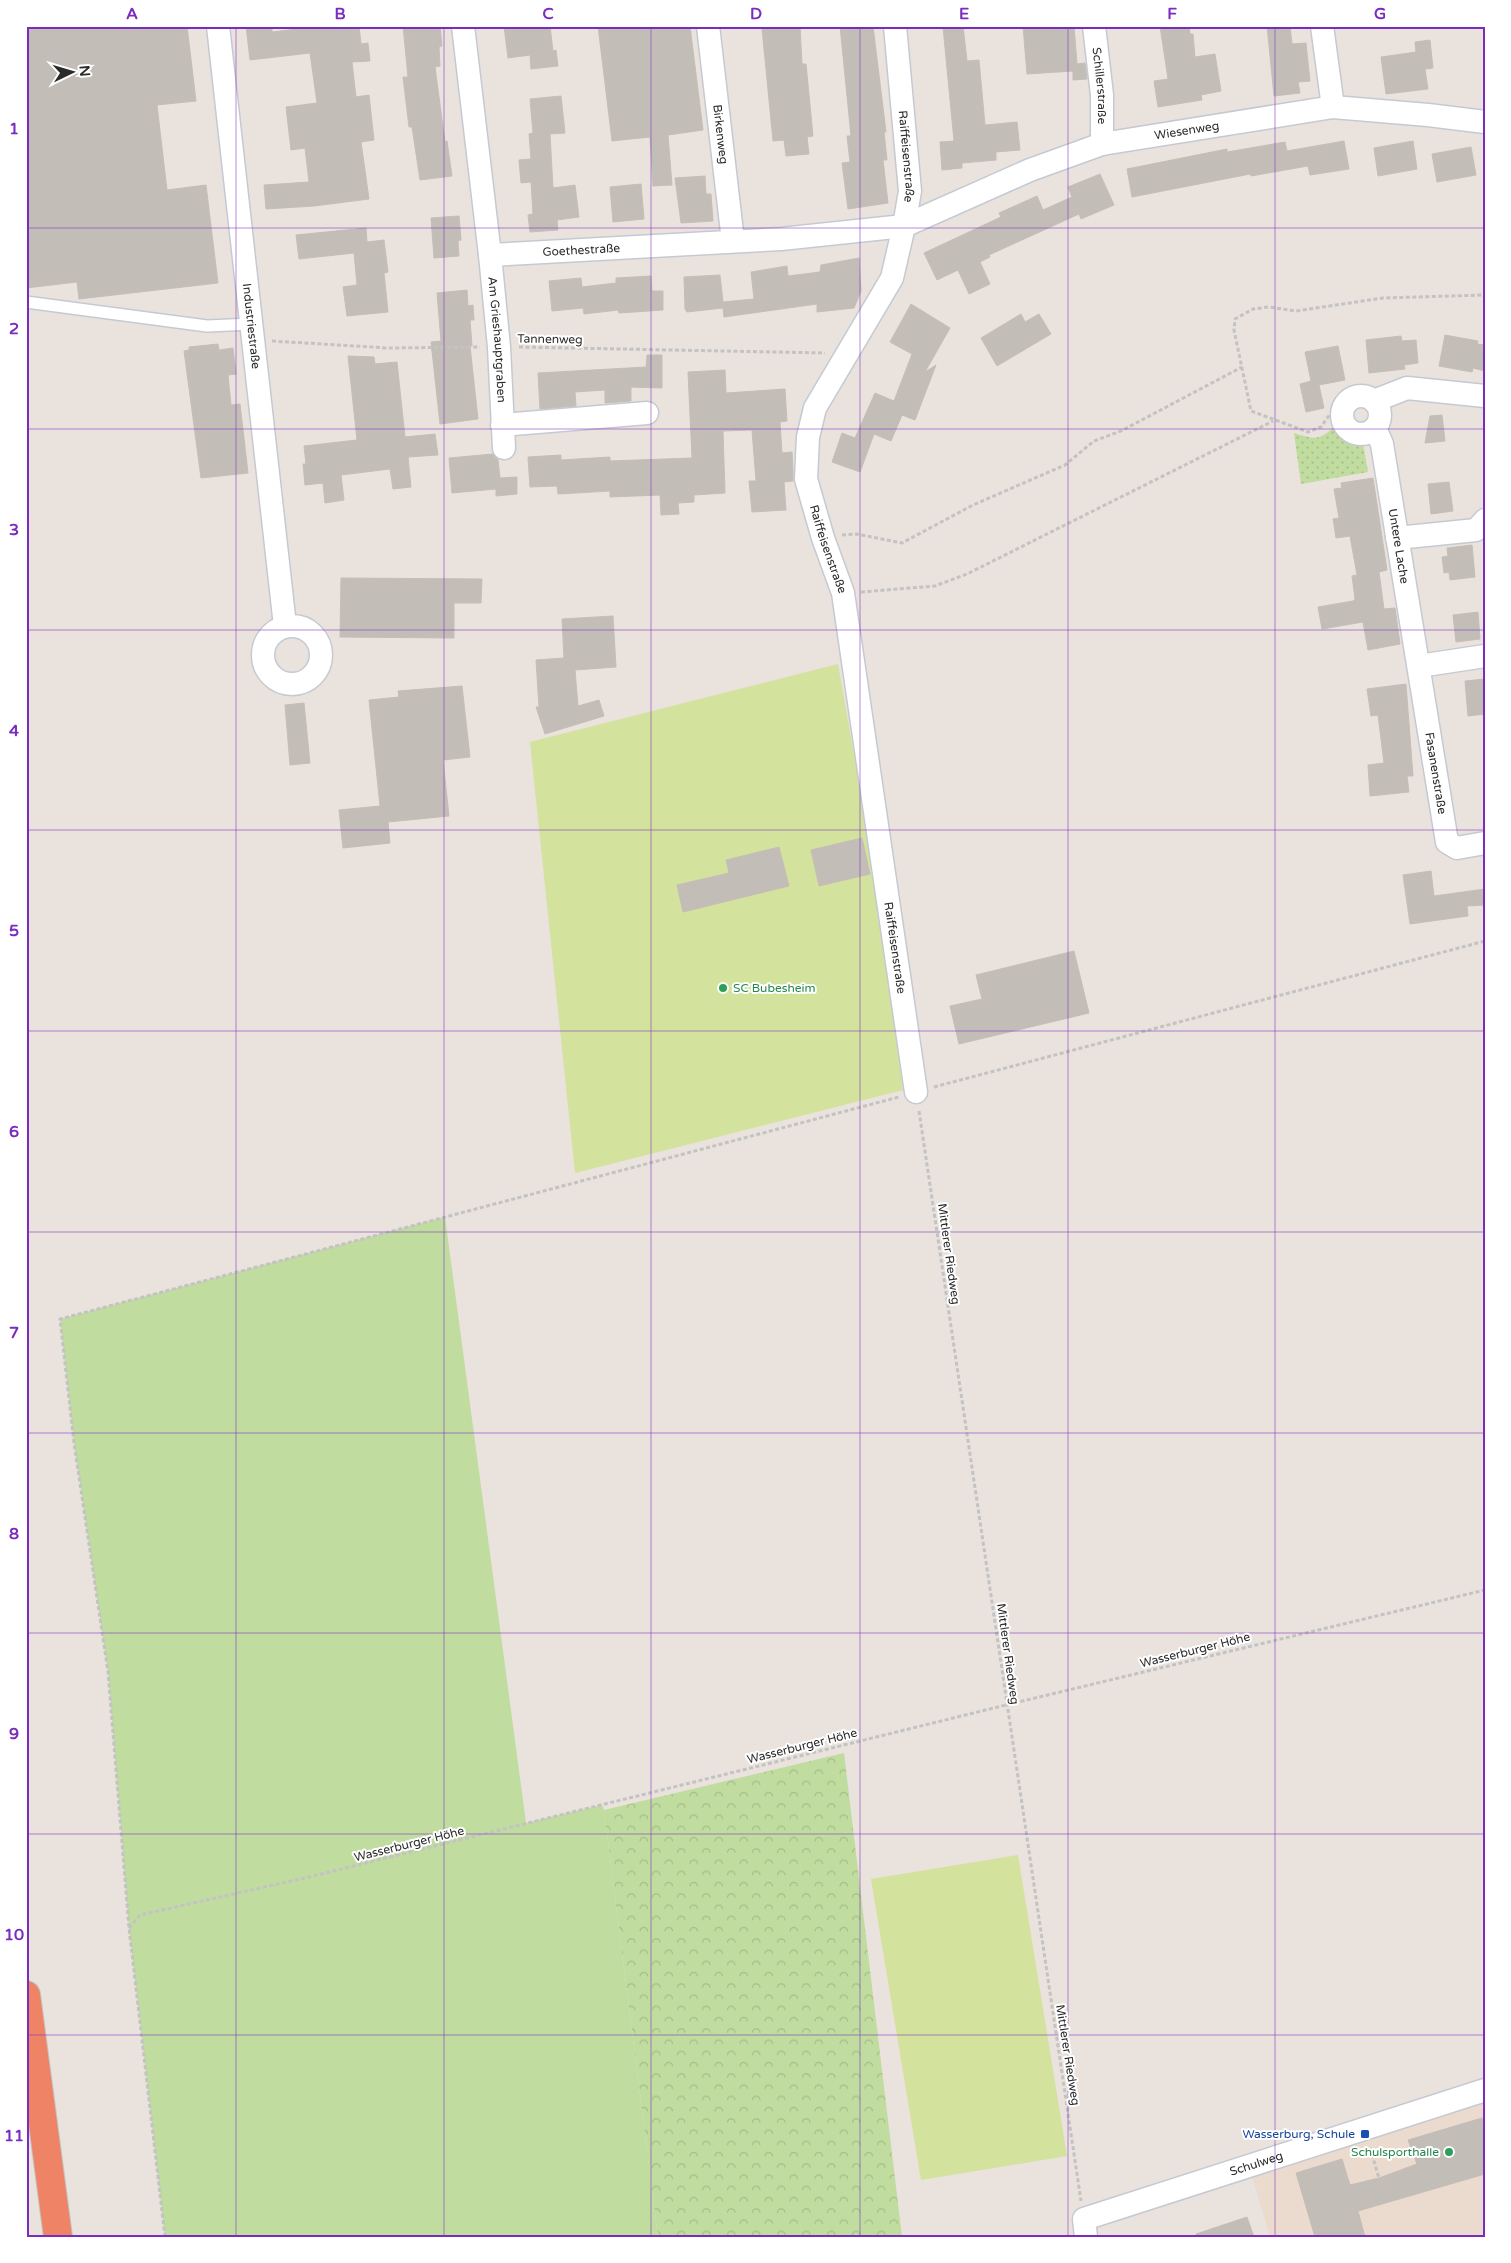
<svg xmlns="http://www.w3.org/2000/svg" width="1511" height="2263" font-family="'Varela Round',sans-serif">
<defs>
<pattern id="forest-crowns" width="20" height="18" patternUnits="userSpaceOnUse" patternTransform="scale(1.25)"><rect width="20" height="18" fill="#c0dc9f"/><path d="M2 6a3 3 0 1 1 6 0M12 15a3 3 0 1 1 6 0" fill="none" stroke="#a5bd89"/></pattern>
<pattern id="park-dots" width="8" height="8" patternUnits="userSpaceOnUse" patternTransform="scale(1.25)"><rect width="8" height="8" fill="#c0dc9f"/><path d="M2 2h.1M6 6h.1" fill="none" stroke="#a5bd89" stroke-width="1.8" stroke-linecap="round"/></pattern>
</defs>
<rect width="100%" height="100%" fill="#eae2dd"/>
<!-- education -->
<path fill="#eadbce" d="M1485,2101V2237H1270L1252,2176Z"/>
<!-- grass -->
<path fill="#c0dc9f" d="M445,1217L526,1823L602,1805L604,1810L658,2237H165L129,1928L108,1672L74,1443L60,1319Z"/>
<!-- forest -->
<path fill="url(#forest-crowns)" d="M844,1753L902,2237H658L604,1810Z"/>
<!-- park -->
<path fill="url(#park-dots)" d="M1337,424L1353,440L1363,443L1368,472L1301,484L1294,433C1316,440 1320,441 1337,424Z"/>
<!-- pitch -->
<path fill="#d3e29c" d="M838,664L877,885L903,1090L575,1173L530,742Z
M1018,1855L1067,2156L921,2180L871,1879Z"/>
<!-- building -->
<path fill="#c3bdb8" stroke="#c6bdb7" d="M26,26H187L196,101L157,105L167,190L206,185L218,283L79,299L77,282L26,288Z
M246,26H272V32L322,26H359L361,44L368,43L370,61L352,62L356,97L369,95L374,140L361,142L369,199L314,206L266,209L264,185L309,182L305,148L291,150L286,107L317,103L310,53L250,60Z
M403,26H440L442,46L439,47L440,66L435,67L445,142L447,141L452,176L420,180L412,127H409L403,77H408Z
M504,26H550L553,51L556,50L558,66L531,69L530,55L508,58Z
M598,26H690L703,130L668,135L672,185L653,186L650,137L612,141Z
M800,26L802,64H806L813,136L807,137L809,154L786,156L784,140L773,141L762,29Z
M840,26H873L886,132H884L887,160H883L888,203L848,209L842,163L850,162L847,136H851Z
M963,26L967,61L979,60L985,125L1017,122L1020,150L996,152V160L962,163V168L942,170L940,142L954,141L943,27Z
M1023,26H1074L1077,64L1085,63L1087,79L1073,80V71L1027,74Z
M1160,26H1189L1190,34H1193L1195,57L1215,54L1221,91L1201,95L1202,100L1158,107L1154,81L1168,79Z
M1267,26H1290L1292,44L1306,43L1310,81L1298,82L1300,93L1274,96Z
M1430,40L1433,68L1425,69L1428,89L1386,94L1381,57L1416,52L1415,42Z
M561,96L565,133L550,134L553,188L575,185L579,217L557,220L558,230L530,232L528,215L533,214L531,182L521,183L519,160L531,159L529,134L533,133L530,99Z
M1344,141L1349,169L1310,175L1308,166L1251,176L1250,174L1132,197L1127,169L1227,149V152L1285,142L1287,151Z
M1413,141L1417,169L1378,176L1374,148Z
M1471,147L1476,175L1437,182L1432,154Z
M1100,174L1114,205L1081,219L1079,214L989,255L990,257L980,262L990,284L969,294L958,270L937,280L924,253L1001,217L999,213L1037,196L1043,210L1072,197L1068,187Z
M705,176L706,194H711L713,221L681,223L675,178Z
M641,184L644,219L613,222L610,187Z
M459,216L461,240L458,241L459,256L434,258L431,218Z
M366,228L367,242L384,240L388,272L384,273L388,312L347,316L343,287L357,285L354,253L299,259L296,235Z
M859,258L861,291L854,308L817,312V304L724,317L723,308L687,312L685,309L684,277L720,275L723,302L754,299L751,272L787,266L788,276L820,272L821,265Z
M651,276L652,291H663V310L619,313L618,310L584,314L583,308L552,311L549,281L581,278L582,287L616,283V278Z
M467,290L468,306L473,305L474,320H470L472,346H470L478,419L440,424L431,342L441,341L437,293Z
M911,304L950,328L925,372L936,365L915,420L902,415L891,441L874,434L860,472L832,462L842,433L855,438L875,393L894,401L912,354L890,342Z
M1021,314L1025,322L1039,314L1051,334L997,366L981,338Z
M1445,335L1478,341L1477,344L1485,345V371L1473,368L1472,372L1439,366Z
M1401,336L1402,341L1416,340L1418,363L1404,365L1405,369L1369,373L1366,340Z
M218,344L219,350L233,348L236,374L228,375L231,405L240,404L248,473L201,478L184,351L189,350V347Z
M1338,346L1345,380L1319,385L1324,408L1306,412L1300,384L1311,381L1305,352Z
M647,355H662V388L631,387V401L605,403V390L575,392L576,406L540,409L538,373L646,367Z
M348,356L374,357L375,364L397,362L405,437L435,434L438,455L408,457L411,487L393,489L390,469L341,475L344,500L325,503L323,483L305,485L303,464H306L304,446L357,440Z
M725,370L726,393L785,389L787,421L780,422L782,453L792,452L793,471V481L784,482L786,510L752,512L749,481H756L752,430L723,431L725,493L694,495V502L678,503L679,514L661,515L660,495L610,497V491L558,494L557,486L530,487L528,457L561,455V460L610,457V461L692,458L688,372Z
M1442,415L1445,441L1425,443L1430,416Z
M493,454L498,460L500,478L517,477V494L496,496V489L452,493L449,458Z
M1373,478L1387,570L1379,572L1384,609L1395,608L1400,644L1368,650L1363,622L1322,629L1318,607L1353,601L1355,599L1352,576L1357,575L1350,536L1336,538L1333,519L1339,518L1334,489L1342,488L1341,483Z
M1449,482L1453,511L1431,514L1428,484Z
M1472,545L1475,577L1450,580L1449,572L1444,573L1442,557L1448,556L1447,548Z
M341,578L482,579L481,603H454V638L340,637Z
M1478,612L1480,639L1456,642L1453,615Z
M613,616L616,667L575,670L578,706L599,700L604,716L545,734L536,707H539L536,660L564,658L562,619Z
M1485,679V714L1468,716L1465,681Z
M1406,684L1413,776H1407L1409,792L1370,796L1368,765L1384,763L1378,715L1371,716L1367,689Z
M462,686L470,757L443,760L449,816L388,822L390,843L343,848L339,810L380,806L369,700L399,697L398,691Z
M304,703L310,763L290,765L285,705Z
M862,838L870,874L819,886L811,850Z
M779,847L789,886L683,912L677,885L729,873L726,860Z
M1431,871L1434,896L1485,889V905L1467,906L1468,916L1410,924L1403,875Z
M1074,951L1089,1013L959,1044L950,1006L982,999L976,975Z
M1482,2118L1485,2127V2174L1358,2211L1365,2237H1315L1296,2173L1342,2159L1350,2185L1379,2178L1417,2164L1408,2140Z
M1247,2217L1254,2237H1196V2234Z"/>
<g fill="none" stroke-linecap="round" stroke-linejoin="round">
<!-- lane casing -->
<g stroke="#c5cad2" stroke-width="14">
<path id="lane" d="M26,302L207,326L252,324"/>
</g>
<!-- street casing -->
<g stroke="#c5cad2" stroke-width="25">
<g id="street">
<path id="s1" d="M218,26L285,626"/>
<path id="s2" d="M463,26L490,255L781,239L904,226L1030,170L1102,144L1333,107L1428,115L1485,122"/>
<path id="s3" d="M708,26L733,241"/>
<path id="s4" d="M895,26L910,191L904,226L892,278L815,408L808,437L806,479L823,538L843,593L916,1092"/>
<path id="s5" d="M1094,26L1102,95V144"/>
<path d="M1322,26L1333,107"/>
<path id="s6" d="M490,255L499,347L504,448"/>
<circle cx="1361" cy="415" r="19"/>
<path d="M1374,401L1407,388L1485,396"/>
<path d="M502,425L647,413"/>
<path id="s7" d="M1375,428L1382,444L1447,842L1457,848L1485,843"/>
<path d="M1397,538L1476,530L1485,520"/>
<circle cx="292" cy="655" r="29"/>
<path d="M1419,666L1485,656"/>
<path id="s8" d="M1086,2237L1084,2219L1485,2090"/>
</g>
</g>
<!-- highway casing -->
<g stroke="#c3c3c3" stroke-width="30">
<path id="highway" d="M26,1995L58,2237"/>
</g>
<!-- path -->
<path stroke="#c3c3c3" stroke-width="3" stroke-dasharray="4 2.5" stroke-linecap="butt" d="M272,341L388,348L480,347
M519,347L825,353
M1341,417L1330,414L1321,427L1308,432L1251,411L1234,330L1235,319L1253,309L1269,307L1296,311L1383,298L1485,295
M842,535L857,534L902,543L973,505L1065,465L1094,441L1121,431L1242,367
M861,592L935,586L967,574L1273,421
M934,1087L1485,941
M919,1111L1081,2201
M129,1928L140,1915L309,1877L1006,1705L1485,1590
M1370,2148L1379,2178
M165,2237L129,1928L108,1672L74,1443L60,1319L899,1097"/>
<!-- lane -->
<use href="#lane" stroke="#fff" stroke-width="11"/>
<!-- street -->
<use href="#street" stroke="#fff" stroke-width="22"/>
<!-- highway -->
<use href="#highway" stroke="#ee8465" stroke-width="28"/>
</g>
<!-- grid -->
<path fill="none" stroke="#7b2cbf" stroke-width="1" stroke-opacity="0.55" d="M236,26V2237M444,26V2237M651,26V2237M860,26V2237M1068,26V2237M1275,26V2237M26,228H1485M26,429H1485M26,630H1485M26,830H1485M26,1031H1485M26,1232H1485M26,1433H1485M26,1633H1485M26,1834H1485M26,2035H1485"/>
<!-- markers -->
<g fill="#2e9e5b" stroke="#fff" stroke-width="2">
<circle cx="723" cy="988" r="5"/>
<circle cx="1449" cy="2152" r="5"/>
</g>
<rect fill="#1a4fb4" stroke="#fff" stroke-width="2" x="1360" y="2129" width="10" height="10" rx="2.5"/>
<g text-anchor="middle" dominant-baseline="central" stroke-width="4" stroke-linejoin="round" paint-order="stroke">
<!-- street labels -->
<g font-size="12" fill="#2a2a2a" stroke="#fff">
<text stroke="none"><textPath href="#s5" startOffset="60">Schillerstraße</textPath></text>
<text stroke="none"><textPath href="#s2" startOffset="946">Wiesenweg</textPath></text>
<text stroke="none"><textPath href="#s3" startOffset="109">Birkenweg</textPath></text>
<text stroke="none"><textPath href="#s4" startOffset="131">Raiffeisenstraße</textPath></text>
<text stroke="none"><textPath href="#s2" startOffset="322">Goethestraße</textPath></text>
<text stroke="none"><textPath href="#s1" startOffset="302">Industriestraße</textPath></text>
<text transform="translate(550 339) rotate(1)">Tannenweg</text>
<text stroke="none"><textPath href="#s6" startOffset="85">Am Grieshauptgraben</textPath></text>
<text stroke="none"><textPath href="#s7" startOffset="121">Untere Lache</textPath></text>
<text stroke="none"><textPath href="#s4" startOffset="551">Raiffeisenstraße</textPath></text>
<text stroke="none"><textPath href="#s7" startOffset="351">Fasanenstraße</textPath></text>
<text stroke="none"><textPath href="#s4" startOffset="956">Raiffeisenstraße</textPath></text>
<text transform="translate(949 1254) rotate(82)">Mittlerer Riedweg</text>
<text transform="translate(1195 1650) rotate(-14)">Wasserburger Höhe</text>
<text transform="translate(1008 1654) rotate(82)">Mittlerer Riedweg</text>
<text transform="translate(802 1746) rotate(-14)">Wasserburger Höhe</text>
<text transform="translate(409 1844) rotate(-14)">Wasserburger Höhe</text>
<text transform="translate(1068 2055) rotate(81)">Mittlerer Riedweg</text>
<text stroke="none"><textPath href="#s8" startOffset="199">Schulweg</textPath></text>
</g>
<!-- leisure labels -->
<g font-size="12" fill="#27864d" stroke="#fff" text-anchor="start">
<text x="733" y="988">SC Bubesheim</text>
<text x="1439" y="2152" text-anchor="end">Schulsporthalle</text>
</g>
<!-- transit labels -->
<g font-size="12" fill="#164399" stroke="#fff" text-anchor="end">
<text x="1355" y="2134">Wasserburg, Schule</text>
</g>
</g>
<!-- border -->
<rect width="1511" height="2263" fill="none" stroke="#ffffff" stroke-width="55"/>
<!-- north arrow -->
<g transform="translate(72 72) rotate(85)" stroke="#ffffff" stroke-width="4" paint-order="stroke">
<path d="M0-4L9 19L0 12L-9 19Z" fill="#2a2a2a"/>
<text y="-8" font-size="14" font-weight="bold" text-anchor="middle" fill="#2a2a2a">N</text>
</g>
<rect x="28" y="28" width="1456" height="2208" fill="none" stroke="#7b2cbf" stroke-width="2"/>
<g font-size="16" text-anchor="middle" font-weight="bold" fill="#7b2cbf">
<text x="132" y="19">A</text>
<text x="340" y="19">B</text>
<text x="548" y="19">C</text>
<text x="756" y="19">D</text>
<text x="964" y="19">E</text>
<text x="1172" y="19">F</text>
<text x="1380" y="19">G</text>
<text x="14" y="134">1</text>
<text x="14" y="334">2</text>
<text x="14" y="535">3</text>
<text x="14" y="736">4</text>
<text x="14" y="936">5</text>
<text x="14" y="1137">6</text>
<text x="14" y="1338">7</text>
<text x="14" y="1539">8</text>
<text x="14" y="1739">9</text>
<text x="14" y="1940">10</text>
<text x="14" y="2141">11</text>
</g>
</svg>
